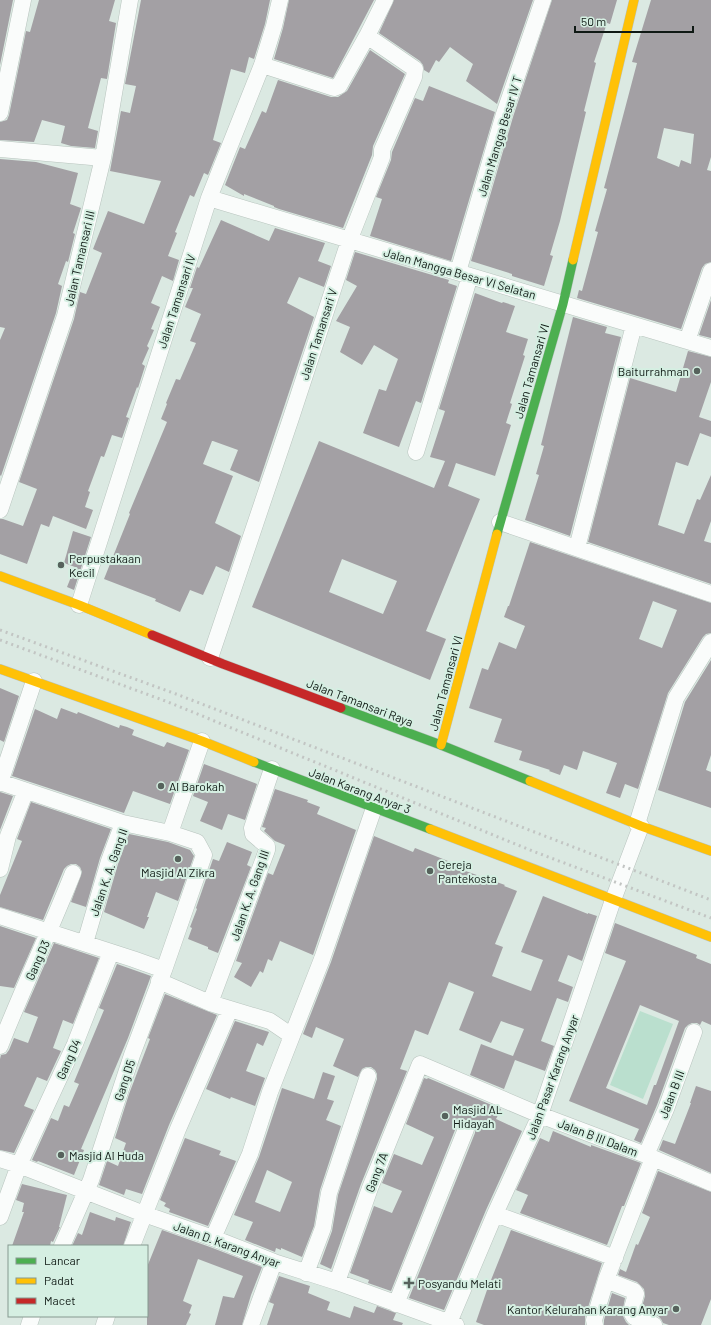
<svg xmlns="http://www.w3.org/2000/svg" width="711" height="1325" font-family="Barlow,sans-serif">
<rect width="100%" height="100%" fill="#dbe9e2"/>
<!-- green -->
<path fill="#badfce" d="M640,1011L673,1024L643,1099L610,1085Z"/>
<!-- building -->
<path fill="#a3a0a4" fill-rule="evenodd" d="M0,0H13L0,65Z
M39,0H115L109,21L116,23L107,79L101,78L88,128L98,131L95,148L71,146L61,143L65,126L42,120L34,142L0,140V122L7,120L9,115L26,31L30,32Z
M141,0H270L265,24L254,59L249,57L245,73L231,69L213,140L221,143L208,175L204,173L194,197L190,195L175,232L177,233L168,256L179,260L173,281L162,276L151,303L160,307L151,329L154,330L147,346L149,348L142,364L145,366L138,388L137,387L126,417L129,418L122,438L112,435L104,457L101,456L88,491L90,492L85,507L93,510L86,529L53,516L49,527L41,524L27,564L0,554V519H3L23,526L37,489L19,482L74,319L80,292L86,294L102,253L93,249L108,211L144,224L161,181L110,171L121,111L130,113L136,86L125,84Z
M289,0H374L333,78L274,59L283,28Z
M394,0H533L497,104L466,81L473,64L450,47L439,62L436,60L429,73L424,70L423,65L420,61L379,33Z
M552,0H617L610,24L607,23L594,62L596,63L584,111L586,112L560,221L550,255L553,256L544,286L512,276V274L471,261L513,117Z
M651,0H711V157L707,170L711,171V262L705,264L702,268L681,329L577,298L579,290L582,291L598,232L595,231L607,189L604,188L637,63L632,62ZM664,128L694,134L691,164L681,160L679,167L657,158Z
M370,50L405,74L373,146L372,155L343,228L279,209L274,207V206L244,194V196L225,185L240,147L245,149L262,111L266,113L278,80L331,97H338L347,91Z
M429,86L495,112L451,261L370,236L382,199L376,197L391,160L392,152L415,98L423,101Z
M0,159L36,162L78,173L70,204L81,208L73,233L75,234L68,262L66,261L58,284L62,286L56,313L1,476L0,475V340L5,328L0,327Z
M221,220L269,241L275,228L325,243L318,261L331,266L324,287L299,277L287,303L314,317L259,482L230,470L238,450L213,441H212L203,464L233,476L215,523L241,536L229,572L216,566L203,595L190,590L180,612L155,601L156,599L104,579L130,514L129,513L167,422L161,419L167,404L166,403L176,379L180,380L196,343L190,341L201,314L185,307L193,288H190L197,267L199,268Z
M355,252L449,280L448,283L457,286L421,403L416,401L399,447L363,433L379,389L386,391L398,359L374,345L362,365L340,352L350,327L336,321L357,286L346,280Z
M475,293L502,303L503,302L515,306L506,332L528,339L523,355L525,356L510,403L512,404L506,423L511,425L495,476L456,463L448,486L480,499L426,631L446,639L430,680L252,607L319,441L434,488L445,461L430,457L445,411L439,409ZM342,559L397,581L383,614L329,592Z
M711,300V338L699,335Z
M573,317L607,327L605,333L621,337L570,536L525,520L539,475L536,474L544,446L541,445Z
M688,351L711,357V382L699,417L711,421V437L700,433L688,466L676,462L658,525L684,534L697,499L700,500L711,475V521L704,541L711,543V584L588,542L630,378L676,392Z
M73,531L91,537L74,590L67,587L75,567L64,563Z
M530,542L711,603V633L706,634L703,637L668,693L638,789L625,784L620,798L606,793L617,763L583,751L577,770L564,765L560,775L549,771L550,770L519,760L522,751L494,742L502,719L469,708L482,668L488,670L499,642L516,649L525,626L504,617L508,606H509ZM653,601L677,610L662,648L639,639Z
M711,660V755L706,770L711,772V808L658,790L685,702Z
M0,688L19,696L4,742L0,740Z
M61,708L77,714L78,712L119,728L120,725L127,727L134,730L132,735L164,747L167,742L189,750L170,804L133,791L124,813L12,776L35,709L57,719Z
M204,764L257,784L245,820L228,814L222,830L200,821L208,802L193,796Z
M275,789L308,800L307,802L320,807L317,814L356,830L313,955L280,941L272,961L268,959L263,973L260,971L251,987L234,977L242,963L236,961L268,873L273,875L285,845L275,841L264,831L266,828L262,827Z
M0,792L13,796L0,830Z
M31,802L111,829L100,858L86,907L71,902L82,872L80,867L76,864H71L67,866L64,869L43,920L0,907V895L22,841L17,839Z
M129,834L168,842L190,850L194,856L178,901L156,892L147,917H149L144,929L104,912L118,864Z
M374,836L413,852L415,848L443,859L458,865L457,868L505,885L504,886L517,891L495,944L503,947L492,976L531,991L543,960L521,952L543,896L588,914V913L597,916L582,961L568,955L558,981L573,987L568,1002L557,998L541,1041L554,1046L545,1071L515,1060L504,1089L470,1075L481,1044L513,1056L524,1029L501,1021L491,1043L459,1030L474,992L449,982L428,1035L415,1030L400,1069L407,1071L361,1184L331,1269L320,1264L332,1231L338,1195L377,1079V1074L375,1070L371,1067H366L362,1069L358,1077L333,1066L344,1039L316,1027L312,1038L303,1034L331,962Z
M227,842L252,852L247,865L251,867L218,953L208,949V947L188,939L192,928L190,927L197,909L196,908L213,859L219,861Z
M615,923L697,955L696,958L711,964V1025L702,1021L700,1025L697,1023H692L688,1025L685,1028L657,1105L641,1143L634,1140L639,1129L569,1101L626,961L605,953ZM640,1005L679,1021L656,1085H654L647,1105L606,1088Z
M0,926L36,938L14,988L0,986Z
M54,943L99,958L73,1024L63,1020L53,1048L61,1051L47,1081L37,1077L24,1106L34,1110L14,1153L0,1150V1059L1,1055L6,1054L9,1050L14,1038L28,1043L38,1017L24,1012Z
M117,964L151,976L128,1038L81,1149L84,1150L74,1175L38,1161L37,1162L32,1160L51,1118L58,1121L64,1105L69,1107L79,1084L74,1082L104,1010L99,1008Z
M165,994L217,1015L169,1125L142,1194L126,1189L124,1195L99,1185L107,1161L118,1166L126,1143L115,1138L129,1094L150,1039L148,1038Z
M235,1021L269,1032L263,1046L257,1043L246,1071L265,1078L255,1106L231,1097L230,1099L206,1089Z
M323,1072L335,1076L327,1099L334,1101L326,1120L341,1126L320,1190L314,1226L302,1257L281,1248V1250L276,1248L275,1252L245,1240L253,1222L234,1215L259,1157L282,1088L314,1099ZM267,1170L292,1182L280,1212L255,1202Z
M424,1078L427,1079L428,1078L501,1109L496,1119L522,1131L486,1210L444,1310L409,1298L475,1133V1128L474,1123L469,1120H464L460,1121L457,1125L391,1291L368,1283L369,1280L350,1273L374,1206L392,1213L402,1191L382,1183L394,1154L422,1165L434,1137L406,1124Z
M696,1086L711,1091V1173L659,1150L663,1140L675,1144L691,1103H690Z
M553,1131L591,1147V1145L641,1163L624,1206H622L607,1245L520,1213L528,1195L516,1190L540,1138L549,1142Z
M185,1138L221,1151L219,1155L236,1161L208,1226L169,1212L170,1209L164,1206L166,1203L160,1200Z
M658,1171L711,1192V1299L701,1325H669L663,1323L661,1319L658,1316L641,1310L645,1296L644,1289L637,1282L618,1275L620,1269L626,1272L636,1244L638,1245L650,1217L642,1213Z
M22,1184L67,1195L59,1227H60L53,1242L51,1241L50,1246H12L24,1212H22L24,1203L16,1200Z
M90,1212L115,1221L116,1217L131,1222L123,1246H72L78,1233L82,1235Z
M162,1230L210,1247L262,1267L251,1295L242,1325H215L223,1296L234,1298L243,1276L198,1259L183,1301L192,1305L189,1313L191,1314L186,1325H147V1267Z
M511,1230L602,1263L585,1317V1325H484L476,1322L487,1290Z
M279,1276L310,1286L308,1293L330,1302L327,1310L350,1318L354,1306L374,1313L377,1306L396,1313L393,1320L403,1323L402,1325H267L274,1304L269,1302Z
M612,1293L625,1298L622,1314L626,1322L629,1325H604V1320Z"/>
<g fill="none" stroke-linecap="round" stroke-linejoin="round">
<!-- street casing -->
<g stroke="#b8c4be" stroke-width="17">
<path id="street" d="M262,65L334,88L339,86L367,36L385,0
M0,113L23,0
M0,149L103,158
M209,198L711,348
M458,272L504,114L543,0
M687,341L711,271
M416,452L470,276
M0,510L65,316L103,158L130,0
M500,522L711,594
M577,548L634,325
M79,605L209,198L262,65L274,26L280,0
M210,658L291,418L349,241L382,157V150L414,77L415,69L367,36
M0,782L123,823
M0,783L34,681
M637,824L676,698L711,642
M0,869L8,836L23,798L24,790
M0,916L133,959L164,970
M85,943L109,861L123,823L170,833
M159,981L210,1003L270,1021L292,1036
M210,1003L267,850V846L253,834L252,828L272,769
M0,1046C23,988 50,931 73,873
M646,1155L666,1109L694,1032
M0,1159L19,1165L144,1214L213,1238L274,1262L337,1282L456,1325
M495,1214L615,1258
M0,1217L19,1165L75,1044L111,952
M213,1238L250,1154L270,1092L322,959L374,808
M62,1246L91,1180L132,1055L164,970L204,855L197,842L170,833L202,741
M132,1246L178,1129L230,1009
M306,1273L323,1228L329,1193L368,1076
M606,1280L634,1291L636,1294L631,1312L634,1317L654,1325
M337,1282L370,1188L420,1064L540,1115L646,1155L711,1183
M396,1304L466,1129
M29,1325L32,1316
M104,1325L107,1316
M251,1325L274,1262
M448,1325L495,1214L540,1115L613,900L641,826
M595,1325L594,1320L606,1280L653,1158"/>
</g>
<!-- fast casing -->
<g stroke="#b8c4be" stroke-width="10">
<path id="fast" d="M497,534L563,304L573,260
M341,708L441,745L530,781
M254,762L430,829"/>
</g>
<!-- slow casing -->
<g stroke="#b8c4be" stroke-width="10">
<path id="slow" d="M573,260L634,0
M0,576L79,605L152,635
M0,669L202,741L254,762
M441,745L497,534
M530,781L641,826L711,851
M430,829L711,937"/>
</g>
<!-- jam casing -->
<g stroke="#b8c4be" stroke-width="10">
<path id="jam" d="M152,635L223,664L341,708"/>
</g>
<!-- street -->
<use href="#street" stroke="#fafcfb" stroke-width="16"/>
<!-- fast -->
<use href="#fast" stroke="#4caf50" stroke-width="9"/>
<!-- slow -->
<use href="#slow" stroke="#ffc107" stroke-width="9"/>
<!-- jam -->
<use href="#jam" stroke="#c62828" stroke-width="9"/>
<!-- rail -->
<path stroke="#c2c5c3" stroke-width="3" stroke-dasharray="2 4" stroke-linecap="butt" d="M0,630L176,694L711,900
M0,640L168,702L535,852L711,918"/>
</g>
<!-- markers -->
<g fill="#56625c" stroke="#d5efe2" stroke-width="1.5">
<circle cx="697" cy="371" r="4"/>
<circle cx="61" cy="565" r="4"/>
<circle cx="161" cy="786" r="4"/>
<circle cx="178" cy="859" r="4"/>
<circle cx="430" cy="871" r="4"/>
<circle cx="445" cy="1116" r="4"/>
<circle cx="61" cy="1155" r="4"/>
<path d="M407 1277h4v4h4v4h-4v4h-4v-4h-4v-4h4z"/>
<circle cx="676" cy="1309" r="4"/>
</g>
<g text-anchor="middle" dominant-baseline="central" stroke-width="4" stroke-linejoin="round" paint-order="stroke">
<!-- street labels -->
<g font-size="12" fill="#0f1914" stroke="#d5efe2">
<text transform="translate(499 136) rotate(-73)">Jalan Mangga Besar IV T</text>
<text transform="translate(79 258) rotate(-77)">Jalan Tamansari III</text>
<text transform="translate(460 273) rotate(16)">Jalan Mangga Besar VI Selatan</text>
<text transform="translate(176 301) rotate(-72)">Jalan Tamansari IV</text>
<text transform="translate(318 334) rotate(-72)">Jalan Tamansari V</text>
<text transform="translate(531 371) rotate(-74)">Jalan Tamansari VI</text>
<text transform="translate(445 683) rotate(-75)">Jalan Tamansari VI</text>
<text transform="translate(360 702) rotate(21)">Jalan Tamansari Raya</text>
<text transform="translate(360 790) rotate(21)">Jalan Karang Anyar 3</text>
<text transform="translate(108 872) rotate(-71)">Jalan K. A. Gang II</text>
<text transform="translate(249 895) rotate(-71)">Jalan K. A. Gang III</text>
<text transform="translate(37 960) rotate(-66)">Gang D3</text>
<text transform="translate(68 1059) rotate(-66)">Gang D4</text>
<text transform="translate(552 1077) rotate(-70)">Jalan Pasar Karang Anyar</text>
<text transform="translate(124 1080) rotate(-72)">Gang D5</text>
<text transform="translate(671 1094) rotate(-69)">Jalan B III</text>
<text transform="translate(598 1137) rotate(21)">Jalan B III Dalam</text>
<text transform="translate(376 1172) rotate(-69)">Gang 7A</text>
<text transform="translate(227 1244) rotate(20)">Jalan D. Karang Anyar</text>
</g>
<!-- poi labels -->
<g font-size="12" fill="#0f1914" stroke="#d5efe2" text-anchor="start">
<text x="689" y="371" text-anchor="end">Baiturrahman</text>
<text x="69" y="558">Perpustakaan<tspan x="69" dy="14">Kecil</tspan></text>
<text x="169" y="786">Al Barokah</text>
<text x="438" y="864">Gereja<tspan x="438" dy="14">Pantekosta</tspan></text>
<text x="178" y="872" text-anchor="middle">Masjid Al Zikra</text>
<text x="453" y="1109">Masjid AL<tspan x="453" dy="14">Hidayah</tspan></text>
<text x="69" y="1155">Masjid Al Huda</text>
<text x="418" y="1283">Posyandu Melati</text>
<text x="668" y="1309" text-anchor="end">Kantor Kelurahan Karang Anyar</text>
</g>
</g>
<!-- legend -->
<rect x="8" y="1245" width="140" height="72" fill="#d5efe2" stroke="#869990"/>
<rect x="16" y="1258" width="20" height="6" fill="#4caf50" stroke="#869990"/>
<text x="44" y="1265" font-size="12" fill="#0f1914">Lancar</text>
<rect x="16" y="1278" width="20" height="6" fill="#ffc107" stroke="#869990"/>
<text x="44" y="1285" font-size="12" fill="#0f1914">Padat</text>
<rect x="16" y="1298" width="20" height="6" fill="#c62828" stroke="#869990"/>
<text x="44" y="1305" font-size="12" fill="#0f1914">Macet</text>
<!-- scale -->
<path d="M575 26v6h118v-6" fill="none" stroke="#0f1914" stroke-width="2"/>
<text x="581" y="26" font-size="12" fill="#0f1914" stroke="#d5efe2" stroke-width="3" paint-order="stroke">50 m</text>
</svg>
